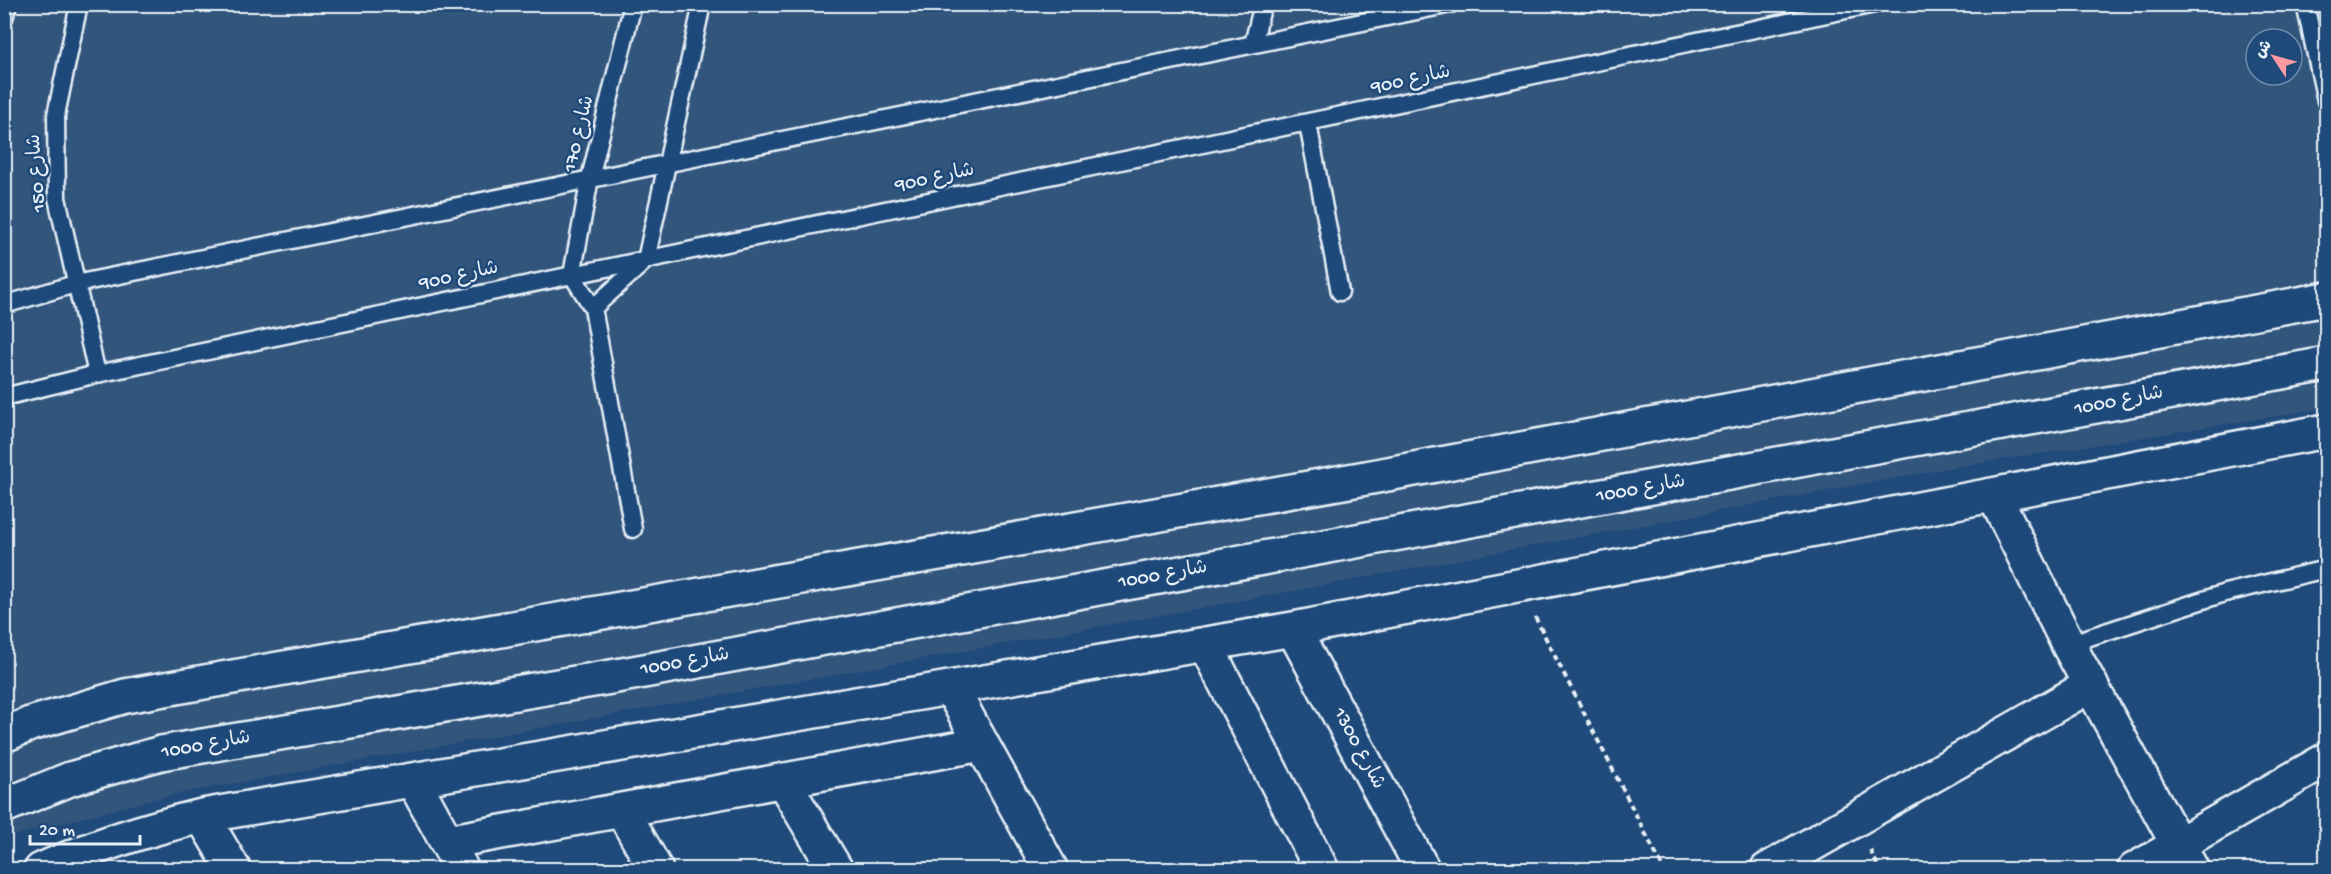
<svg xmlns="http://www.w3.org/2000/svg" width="2331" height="874" font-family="'Gochi Hand','Playpen Sans Arabic',sans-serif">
<rect width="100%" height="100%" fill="#1f4a7a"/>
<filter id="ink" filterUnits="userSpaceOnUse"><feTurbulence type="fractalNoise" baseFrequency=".0167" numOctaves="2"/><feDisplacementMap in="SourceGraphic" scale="12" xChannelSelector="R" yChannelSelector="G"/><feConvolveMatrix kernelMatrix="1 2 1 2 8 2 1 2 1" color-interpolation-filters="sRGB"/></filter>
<g filter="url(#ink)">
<!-- built -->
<path fill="#33557c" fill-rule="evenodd" d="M5,5H2326V408L1949,468L1217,605L166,796L5,838ZM2256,39H2292V75H2256Z"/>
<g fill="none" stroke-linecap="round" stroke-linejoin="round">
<!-- service casing -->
<g stroke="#e8f1f8" stroke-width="21">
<path id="service" d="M79,4L56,115L57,198L97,374
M2305,4L2326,101
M4,18L8,4
M1253,44L1263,4
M1308,124L1340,292
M4,305L75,284L1451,4
M593,308L646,260L702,4
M4,397L97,374L1875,4
M633,529L593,308L572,275L590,178L633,4
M2068,644L2225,593L2326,569"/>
</g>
<!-- minor casing -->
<g stroke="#e8f1f8" stroke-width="38">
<path id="minor" d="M1994,495L2068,644L2192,870
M1293,629L1423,870
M1205,644L1322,870
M951,688L1051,870
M413,780L462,870
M783,781L836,870
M622,810L656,870
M202,816L234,870
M447,842L982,744
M41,870C97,845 143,830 202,816L1293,629L2326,431
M1767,870L2091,685
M2134,870L2326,760"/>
</g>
<!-- tertiary casing -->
<g stroke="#e8f1f8" stroke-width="38">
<path id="tertiary" d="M4,735L30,724L125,696L1366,478L2326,299
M4,806L70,779L161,753L611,677L2326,364"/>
</g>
<!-- path -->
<path stroke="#e8f1f8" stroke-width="4" stroke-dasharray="6 4.5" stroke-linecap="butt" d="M1535,617L1664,870
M1870,850L1880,870"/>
<!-- service -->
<use href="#service" stroke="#1f4a7a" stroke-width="16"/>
<!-- minor -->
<use href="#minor" stroke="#1f4a7a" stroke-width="33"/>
<!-- tertiary -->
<use href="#tertiary" stroke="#1f4a7a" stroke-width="33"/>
</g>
</g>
<g text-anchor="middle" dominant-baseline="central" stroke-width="5" stroke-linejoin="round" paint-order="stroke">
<!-- street labels -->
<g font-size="20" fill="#e8f1f8" stroke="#1f4a7a">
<text transform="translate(1411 81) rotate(-12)">شارع 900</text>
<text transform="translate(580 134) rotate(-76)">شارع 170</text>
<text transform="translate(38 173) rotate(-94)">شارع 150</text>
<text transform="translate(935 179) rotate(-12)">شارع 900</text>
<text transform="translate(459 277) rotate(-12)">شارع 900</text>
<text transform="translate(2119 402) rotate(-11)">شارع 1000</text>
<text transform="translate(1641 490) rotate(-10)">شارع 1000</text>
<text transform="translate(1163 576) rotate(-10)">شارع 1000</text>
<text transform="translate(685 663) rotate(-10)">شارع 1000</text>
<text transform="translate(206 746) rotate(-10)">شارع 1000</text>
<text transform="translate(1358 749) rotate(62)">شارع 1300</text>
</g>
</g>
<!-- margin -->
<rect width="2331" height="874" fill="none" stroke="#1f4a7a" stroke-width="24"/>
<rect x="12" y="12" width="2307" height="850" fill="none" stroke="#e8f1f8" stroke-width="2" filter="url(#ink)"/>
<!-- north arrow -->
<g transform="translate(2274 57) rotate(306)"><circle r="28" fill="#1f4a7a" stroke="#6f8dac" stroke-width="1.5"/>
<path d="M0-4.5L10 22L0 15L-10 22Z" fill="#ff9aa2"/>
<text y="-9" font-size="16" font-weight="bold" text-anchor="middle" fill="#e8f1f8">ش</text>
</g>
<!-- scale -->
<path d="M30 835v9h110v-9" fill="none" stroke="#e8f1f8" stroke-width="3"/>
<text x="39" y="835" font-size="18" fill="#e8f1f8" stroke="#1f4a7a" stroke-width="4.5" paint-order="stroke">20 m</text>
</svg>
